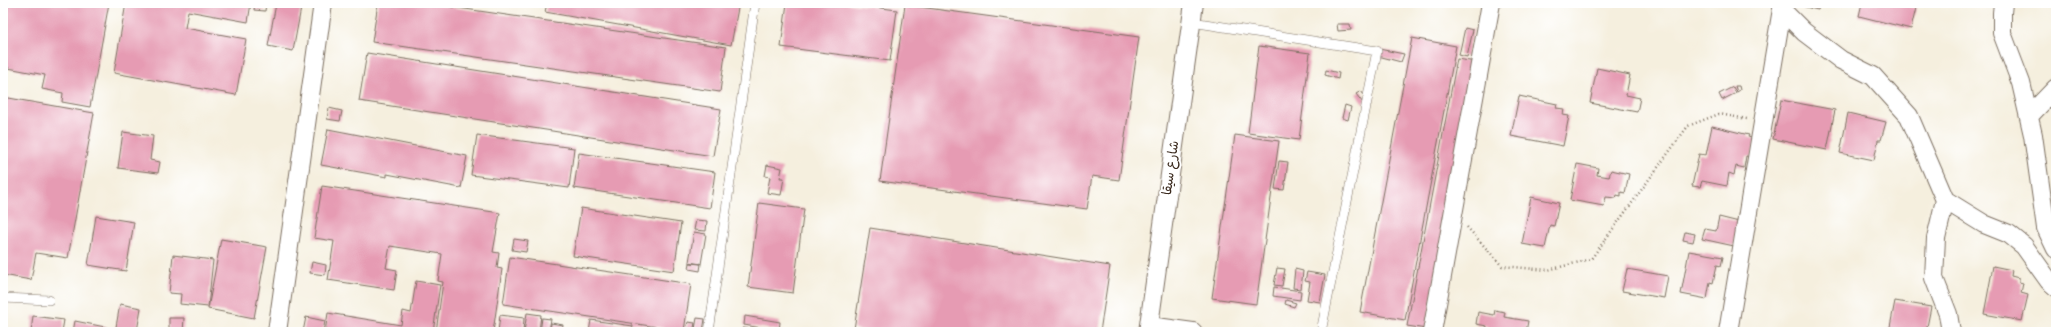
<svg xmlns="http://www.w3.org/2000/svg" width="2059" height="335" font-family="Mynerve,'Playpen Sans Arabic',sans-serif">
<rect width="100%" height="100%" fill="#fff"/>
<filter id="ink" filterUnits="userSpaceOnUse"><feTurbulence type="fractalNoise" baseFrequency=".025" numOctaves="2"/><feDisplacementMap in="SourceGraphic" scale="8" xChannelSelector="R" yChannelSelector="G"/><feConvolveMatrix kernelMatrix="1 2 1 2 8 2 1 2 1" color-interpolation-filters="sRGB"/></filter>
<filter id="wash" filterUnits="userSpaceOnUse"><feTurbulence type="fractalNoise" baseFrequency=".012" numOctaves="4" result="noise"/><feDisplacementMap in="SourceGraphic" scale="16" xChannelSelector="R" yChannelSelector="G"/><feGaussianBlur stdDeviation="0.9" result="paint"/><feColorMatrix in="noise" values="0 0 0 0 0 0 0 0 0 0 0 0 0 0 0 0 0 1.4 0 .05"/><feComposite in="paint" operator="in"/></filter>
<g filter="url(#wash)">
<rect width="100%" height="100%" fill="#f5efde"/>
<g id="blocks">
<!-- building -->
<path fill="#e69bb3" d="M3,3H109L90,107L62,102L63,93L42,89L45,75L3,67Z
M126,3H251L248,22L188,11L185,28L246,39L236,95L114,73Z
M255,3H266L265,11L254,10Z
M378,3H424L726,47L720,92L372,42Z
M547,3H739L731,45L545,12Z
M787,3H844L897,10L890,61L781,47Z
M1789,3H1820L1818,10Z
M1862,3H1895L1916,8L1911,29L1859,16Z
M276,4L301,8L293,51L268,46Z
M905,5L1139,37L1119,180L1092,176L1087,209L880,181Z
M1337,24H1350L1351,30L1338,31Z
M1465,28L1473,30L1467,57L1459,55Z
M1412,38L1456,46L1405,320L1360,312Z
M1259,46L1310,53L1299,140L1248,133Z
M1379,49L1404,54L1401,62L1378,56Z
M367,53L721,109L713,156L359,101Z
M1457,59L1476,62L1426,329L1407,326Z
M1597,68L1630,75L1626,95L1640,98L1637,112L1590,103Z
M1326,70L1339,73L1338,79L1325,75Z
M1735,86H1739L1740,90L1737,92Z
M1733,87L1736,93L1722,100L1719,94Z
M1361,91L1367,99L1363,103L1356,94Z
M1519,96L1557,104L1556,108L1564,109L1563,115L1569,116L1563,146L1511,136Z
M3,97L94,113L68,258L36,253L31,280L3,275Z
M1781,100L1835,110L1827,150L1773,139Z
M1345,105L1351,107L1348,120L1342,118Z
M329,108L342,111L340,121L327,119Z
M1848,113L1886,122L1881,140H1878L1874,160L1840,153Z
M1712,126L1749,135L1748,137L1756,139L1752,157L1746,156L1744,168L1736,166L1734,175L1729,173L1727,186L1702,181L1700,187L1692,186L1699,154L1706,155Z
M328,129L467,156L461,188L387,174V177L321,165Z
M123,132L153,136L150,160L160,162L158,173L118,168Z
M477,135L574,148L569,188L471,175Z
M1235,135L1279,141L1256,304L1212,298Z
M579,153L715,172L710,208L574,188Z
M1279,161L1288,162L1284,190L1275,189Z
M1577,164L1598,168L1597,175L1609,177L1611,170L1629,174L1625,193L1621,192V196L1617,195L1616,198L1606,197L1604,206L1570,200Z
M767,165L782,168L780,178H784L781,195L767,193L770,177L765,176Z
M322,186L500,213L493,252L499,253L497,268L502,269L493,332H436L443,282L438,281L442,254L390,246L386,268L397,270L394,290L328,280L334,241L314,238Z
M1531,197L1559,203L1554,226L1550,225L1545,248L1522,244Z
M759,203L804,209L793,293L748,287Z
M581,208L681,223L674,271L573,256Z
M96,216L134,222L126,271L88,265Z
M1719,217L1739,222L1734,246L1702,239L1705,229L1716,231Z
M696,220L707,221L706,231L694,230Z
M870,228L1110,266L1100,332H873L854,329Z
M694,232L706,234L701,264L689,262Z
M1685,232L1695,234L1693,242L1683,240Z
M221,239L267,247L254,318L208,309Z
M514,239L528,241L526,252L512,250Z
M1689,251L1723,257L1721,266L1717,265L1713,283L1710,282L1707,299L1681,294Z
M173,255L213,260L208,307L180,304L181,294L169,293Z
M510,257L691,284L684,331L503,304Z
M312,262L326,265L325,275L310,273Z
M690,263L701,264L700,271L689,269Z
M1993,266L2012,270L2011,276L2019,278V282L2023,283L2021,293L2028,295L2022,321L1984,314Z
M1277,268L1285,269L1282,286L1274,285Z
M1295,269L1303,271L1301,289L1293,288Z
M1627,269L1668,276L1664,298L1622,291Z
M1307,272L1325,275L1320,302L1307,300L1310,282L1305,281Z
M416,281L440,285L433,332H325L328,313L401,325L403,311L411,313Z
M1274,287L1301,291L1300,300L1273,296Z
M1286,300L1296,303L1294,307L1285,304Z
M1895,301L1931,307L1926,332H1889Z
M120,304L141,308L137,331L116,327Z
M1495,310L1505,312L1504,317L1528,321L1526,332H1486L1487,326L1476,324L1478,312L1494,315Z
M527,313L541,315L539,332H524Z
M500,315L524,318L523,332H498Z
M33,316L64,320L62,332H31Z
M745,316L780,322L779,331L744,325Z
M306,317L325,321L323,332H303Z
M169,318H184L183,332H169Z
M542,318L551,319L549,332H540Z
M697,318L705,319L703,331L695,329Z
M591,320L633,326L632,332H589Z
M75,321L120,330V332H73Z
M688,322L695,323L693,332H685Z
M551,323L563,325L562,332H550Z
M743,328L764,331V332H742Z"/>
</g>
</g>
<g filter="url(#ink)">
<use href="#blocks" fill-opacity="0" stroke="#7c6f61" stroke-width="1"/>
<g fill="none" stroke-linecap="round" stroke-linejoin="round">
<!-- lane casing -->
<g stroke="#7c6f61" stroke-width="10">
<path id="lane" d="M1192,22L1377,51L1321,332
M3,298L49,300
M709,332L755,3"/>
</g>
<!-- street casing -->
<g stroke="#7c6f61" stroke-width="20">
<path id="street" d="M2003,3L2002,13V33L2021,83L2033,135L2046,228L2056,249
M1782,10L1804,32L1841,60L1873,76L1909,116L1945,200L1936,238L1934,278L1948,314L1951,332
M2029,116L2056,88
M1945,200L1984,224L2009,234L2024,246L2049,281L2056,287
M1149,326L1193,332
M277,332L323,3
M1148,332L1194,3
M1432,332L1491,3
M1728,332L1783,3"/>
</g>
<!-- path -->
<path stroke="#7c6f61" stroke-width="2.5" stroke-dasharray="1 3" stroke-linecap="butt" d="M1467,227L1502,266L1548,270L1591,259L1688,126L1719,114L1747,119"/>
<!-- lane -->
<use href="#lane" stroke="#fff" stroke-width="9"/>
<!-- street -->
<use href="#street" stroke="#fff" stroke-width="18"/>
</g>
</g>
<g text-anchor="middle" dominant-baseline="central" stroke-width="3.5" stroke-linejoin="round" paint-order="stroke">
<!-- street labels -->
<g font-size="13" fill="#3b2a1e" stroke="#fff">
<text transform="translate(1171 168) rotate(-82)">شارع سيقا</text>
</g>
</g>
<!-- margin -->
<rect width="2059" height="335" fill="none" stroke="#fff" stroke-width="16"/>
</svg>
